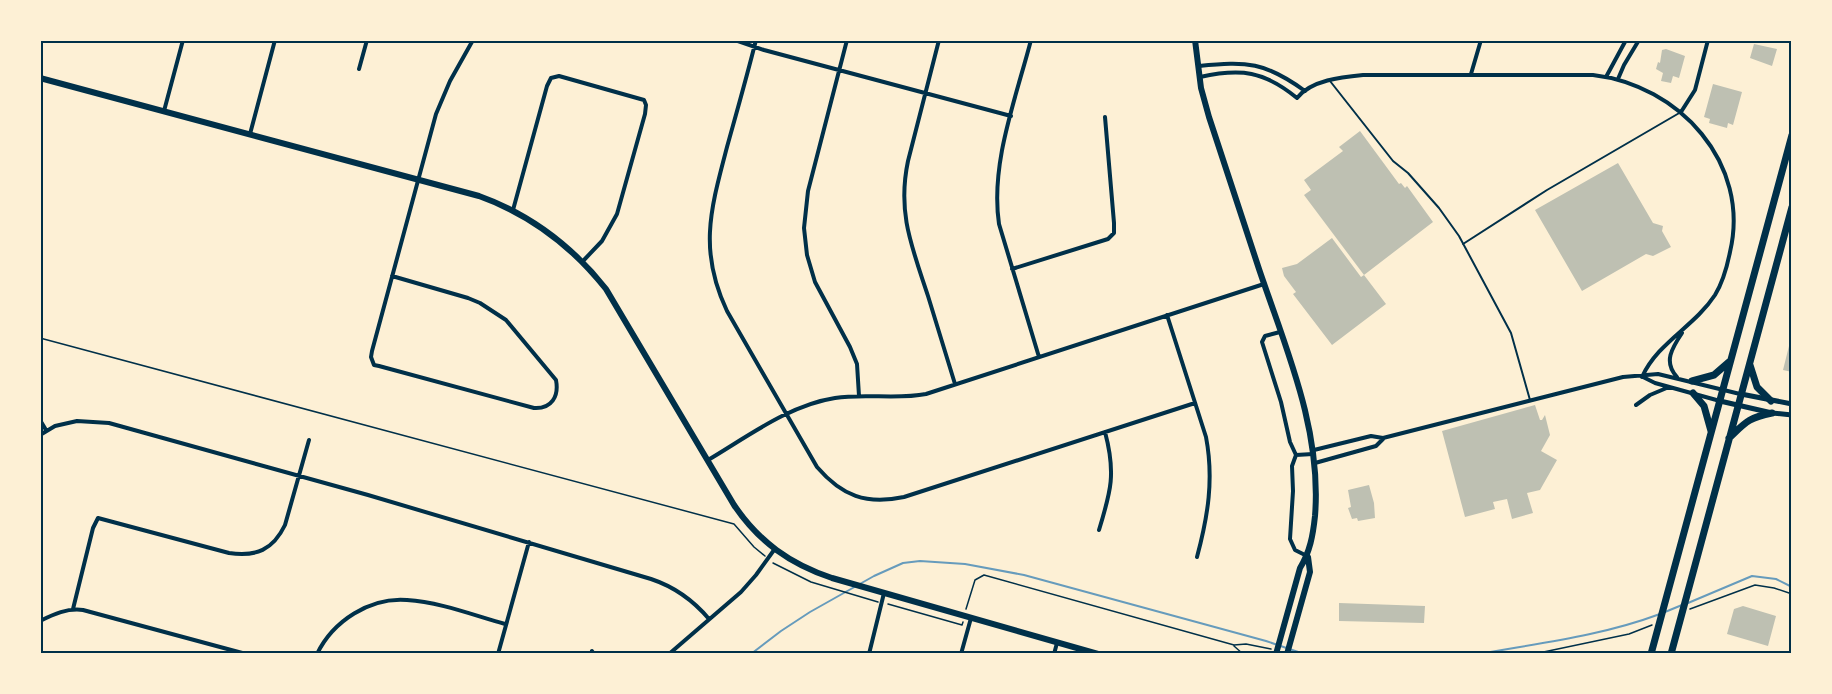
<svg xmlns="http://www.w3.org/2000/svg" width="1832" height="694" font-family="'Public Sans',sans-serif">
<rect width="100%" height="100%" fill="#fdf0d5"/>
<g fill="none" stroke-linecap="round" stroke-linejoin="round">
<!-- stream -->
<path stroke="#669bbc" stroke-width="2" d="M1688,603L1752,576L1776,579L1792,587
M1665,612L1682,605
M751,654L781,631L810,612L874,576L903,563L920,561L965,564L1024,575L1266,641L1304,654
M1479,654C1540,643 1601,636 1660,614"/>
</g>
<!-- building -->
<path fill="#bec0b2" d="M1754,44L1777,49L1772,66L1750,58Z
M1666,49L1685,56L1679,78L1673,76L1671,83L1661,81L1663,73L1656,69L1658,62L1660,63L1662,50Z
M1713,84L1742,92L1733,125L1728,123L1727,128L1709,123L1710,119L1704,117Z
M1360,131L1399,184L1401,183L1405,188L1407,186L1433,222L1364,275L1304,195L1311,190L1304,180L1343,151L1339,147Z
M1618,163L1653,223L1663,226L1662,231L1671,247L1653,256L1646,254L1582,291L1535,210Z
M1332,238L1361,277L1364,275L1386,304L1332,345L1293,294L1296,292L1284,276L1282,268L1297,264Z
M1789,346L1792,347V372L1783,370Z
M1535,405L1540,420H1542L1545,415L1550,435L1541,451L1557,460L1540,490L1527,493L1533,513L1512,519L1507,499L1493,502L1495,509L1465,517L1442,431Z
M1369,485L1374,503L1375,518L1358,521L1357,518L1352,519L1348,508L1351,507L1348,490Z
M1339,603L1425,606L1424,623L1339,621Z
M1743,606L1776,616L1768,646L1727,634L1734,609Z"/>
<g fill="none" stroke-linecap="round" stroke-linejoin="round">
<!-- path -->
<path stroke="#003049" stroke-width="1.5" d="M40,338L734,524L754,547L765,556
M773,563L811,582L878,602
M888,604L962,625L963,622
M966,609L975,580L984,575L1234,645L1246,644L1271,649
M1690,609L1755,585L1774,588L1792,594
M1234,646L1243,654
M1534,654L1629,634L1652,625"/>
<!-- service -->
<path stroke="#003049" stroke-width="2" d="M1330,81L1393,161L1408,173L1439,208L1459,236L1511,333L1530,400
M1463,244L1547,190L1681,112"/>
<!-- minor -->
<path stroke="#003049" stroke-width="4" d="M735,40L764,50L1011,116
M756,40C747,76 737,111 727,147C711,208 698,250 727,311L817,467C842,496 866,505 904,497L1195,403
M847,40L808,191L804,228L807,255L815,282L850,347L857,364L859,396
M939,40L908,161C897,213 912,247 928,296C937,325 946,354 955,384
M1031,40C1016,98 990,164 999,224L1039,357
M1199,66C1247,61 1265,62 1305,91
M359,69L367,40
M1471,74L1481,40
M1200,77C1241,68 1264,71 1297,98C1311,80 1342,77 1363,75H1593C1679,85 1751,163 1730,252C1727,267 1723,282 1715,295C1694,327 1658,342 1642,377
M1606,77L1626,40
M1618,79L1624,65L1639,40
M164,111L183,40
M1681,112L1695,90L1708,40
M250,134L275,40
M513,210L547,86L551,78L559,76L644,100L646,105L645,114L617,214L602,241L583,261
M1012,269L1108,239L1114,233V223L1105,117
M392,276L468,298L480,303L506,320L556,380C559,396 552,409 534,408L379,366L374,365L371,357L372,351L436,114L450,81L473,40
M1167,315L1206,437C1214,479 1208,516 1197,557
M1280,332L1265,336L1262,342L1281,402L1290,442L1296,455L1292,466L1293,491L1290,539L1295,550L1307,556
M1643,377L1655,383L1720,401
M1677,377C1663,362 1672,348 1682,333
M1636,405L1650,395L1669,387
M40,420L46,430
M40,435L55,426L77,421L109,423L368,495L651,579C675,587 693,600 709,619
M1314,450L1371,436L1383,438L1623,377L1658,374L1740,394
M1296,455L1313,454
M708,460C747,437 789,405 835,398C865,393 896,400 926,394L1264,284
M1315,463L1376,446L1383,439
M1099,530C1111,491 1116,473 1105,432
M73,609L93,528L98,518L229,553C256,557 273,550 285,525L309,440
M40,621C54,614 67,608 83,610L246,654
M592,651L594,654
M317,654C333,621 370,597 407,600C439,602 473,615 505,624
M498,654L529,542
M669,654L741,592L756,575L774,550
M869,654L884,593
M961,654L971,618
M1054,654L1057,643"/>
<!-- tertiary -->
<path stroke="#003049" stroke-width="5" d="M1741,394L1792,404
M1720,401L1772,413L1792,415"/>
<!-- secondary -->
<path stroke="#003049" stroke-width="6" d="M1195,40L1201,88L1209,117C1226,168 1242,218 1259,269C1286,349 1322,430 1315,516C1313,535 1310,552 1300,568L1276,654
M40,78L479,196C532,215 572,246 606,289L734,505C759,542 790,564 832,578L1098,654
M1287,654L1310,572L1308,557"/>
<!-- trunk -->
<path stroke="#003049" stroke-width="7" d="M1750,365L1757,387L1771,401
M1692,381L1714,375L1729,362
M1693,393L1704,406L1711,431
M1729,438C1746,422 1748,418 1772,413
M1651,654L1792,135
M1671,654L1792,207"/>
</g>
<!-- border -->
<rect width="1832" height="694" fill="none" stroke="#fdf0d5" stroke-width="84"/>
<rect x="42" y="42" width="1748" height="610" fill="none" stroke="#003049" stroke-width="2"/>
</svg>
